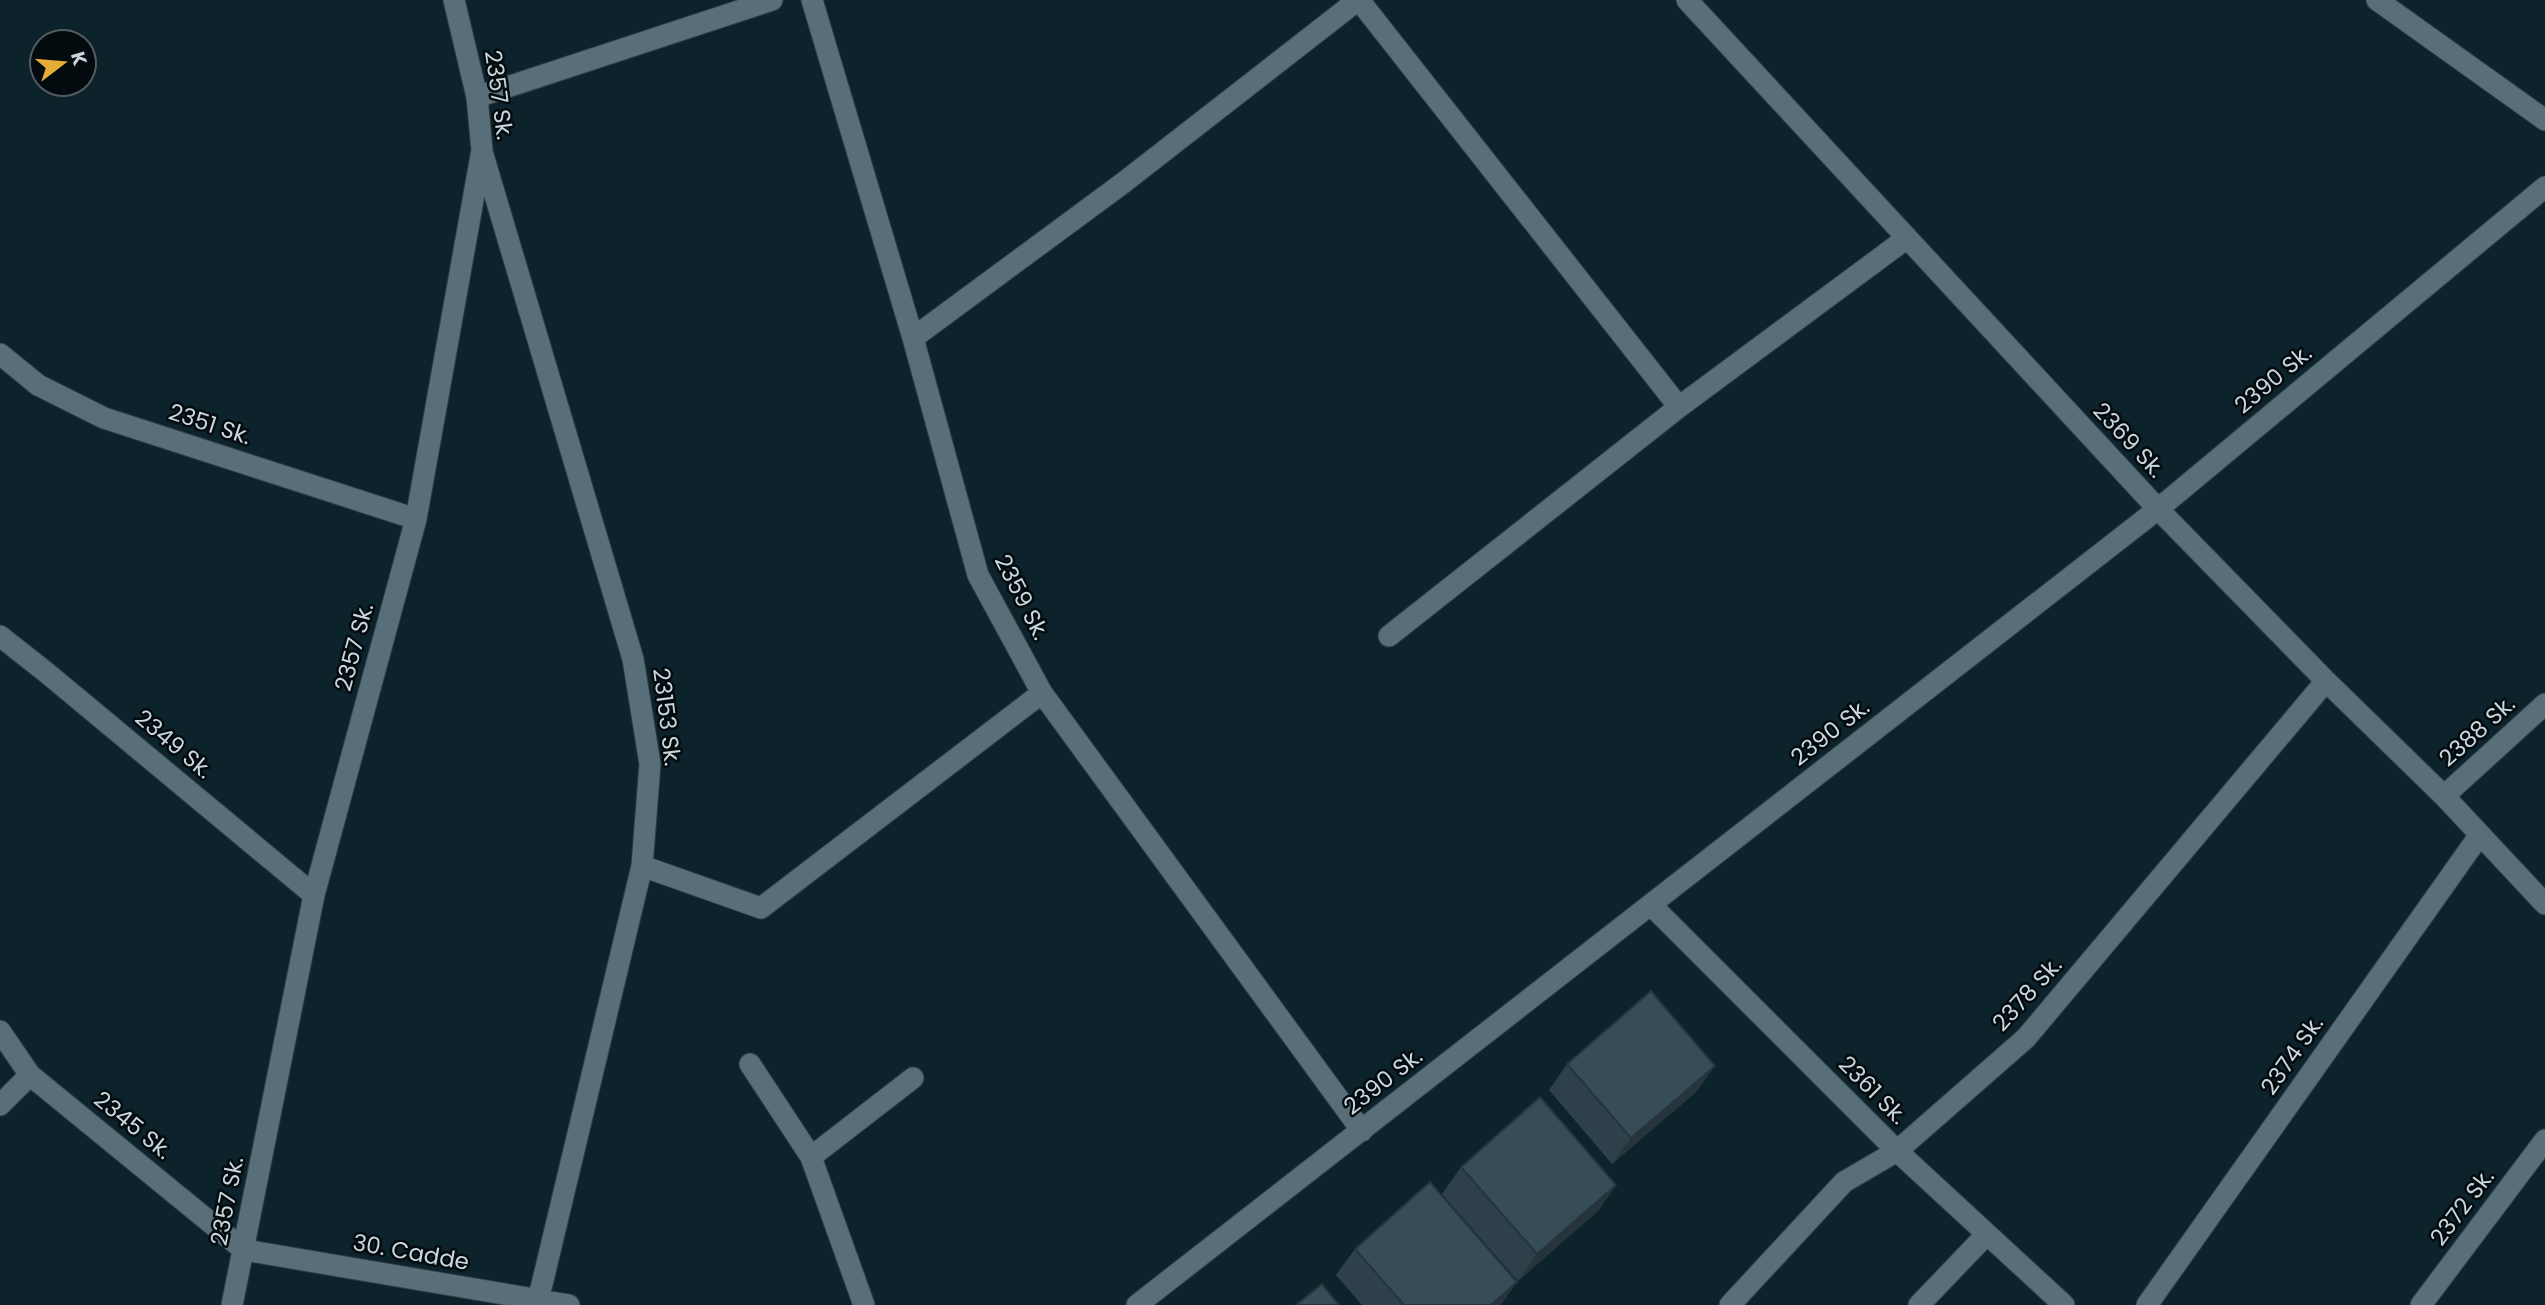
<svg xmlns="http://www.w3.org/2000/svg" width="2545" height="1305" font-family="Poppins,sans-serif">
<rect width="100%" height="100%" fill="#0d232c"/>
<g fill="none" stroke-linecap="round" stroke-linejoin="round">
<!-- minor casing -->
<g stroke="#303d44" stroke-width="23">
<path id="minor" d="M812,0L913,338L978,575L1042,693L1362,1131
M1359,0L1679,407
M1687,0L2158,509L2326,681L2444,796L2545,904
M2377,0L2545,120
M477,97L772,0
M483,155L633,659L650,764L642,866L538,1301
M913,338L1123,183L1358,0
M0,354L38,385L104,418L416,519
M0,636L47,673L314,895
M1389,636L1679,407L1907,238
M2444,796L2545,704
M642,866L761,908L1042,693
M1651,905L1897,1151L2064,1305
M0,1031L30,1075L244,1250L569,1305
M750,1064L811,1157L864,1305
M0,1105L30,1075
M811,1157L913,1078
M232,1305L314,895L416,519L482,150L477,97L454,0
M1137,1305L2158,509L2545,187
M1730,1305L1844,1182L1897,1151L2026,1038L2326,681
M1919,1305L1986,1235
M2147,1305L2479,836
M2421,1305L2545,1140"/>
</g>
<!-- minor -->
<use href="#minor" stroke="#586f7a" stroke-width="21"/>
</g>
<!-- wall -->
<path fill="#2e414b" d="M1567,1064L1715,1066L1696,1092L1612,1164L1549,1090Z
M1461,1167L1616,1185L1598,1211L1518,1281L1442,1194Z
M1355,1249L1501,1305H1362L1336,1275Z"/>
<!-- shaded-wall -->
<path fill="#26353d" d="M1715,1066L1696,1092L1612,1164L1631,1138Z
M1616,1185L1598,1211L1518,1281L1537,1254Z
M1517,1282L1501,1305H1491Z"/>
<!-- building -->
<path fill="#364c57" stroke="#26353d" stroke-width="2" d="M1651,991L1715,1066L1631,1138L1567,1064Z
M1540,1097L1616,1185L1537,1254L1461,1167Z
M1430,1182L1517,1282L1491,1305H1404L1355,1249Z
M1322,1284L1339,1305H1296Z"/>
<g text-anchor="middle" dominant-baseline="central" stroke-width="5" stroke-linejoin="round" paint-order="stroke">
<!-- street labels -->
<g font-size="23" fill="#cad7dd" stroke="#040b0f">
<text transform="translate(499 95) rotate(82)">2357 Sk.</text>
<text transform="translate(2273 379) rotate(-40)">2390 Sk.</text>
<text transform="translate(210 424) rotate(18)">2351 Sk.</text>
<text transform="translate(2129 440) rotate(47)">2369 Sk.</text>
<text transform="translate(1022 597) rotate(63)">2359 Sk.</text>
<text transform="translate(354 647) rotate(-75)">2357 Sk.</text>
<text transform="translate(667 717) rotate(83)">23153 Sk.</text>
<text transform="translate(2477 731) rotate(-42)">2388 Sk.</text>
<text transform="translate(1830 732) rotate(-38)">2390 Sk.</text>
<text transform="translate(174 744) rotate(40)">2349 Sk.</text>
<text transform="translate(2027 994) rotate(-48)">2378 Sk.</text>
<text transform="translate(2292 1055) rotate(-55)">2374 Sk.</text>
<text transform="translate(1383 1081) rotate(-38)">2390 Sk.</text>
<text transform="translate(1873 1090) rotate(45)">2361 Sk.</text>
<text transform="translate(133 1125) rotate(39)">2345 Sk.</text>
<text transform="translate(227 1201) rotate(-79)">2357 Sk.</text>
<text transform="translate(2462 1207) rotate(-53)">2372 Sk.</text>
<text transform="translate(411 1252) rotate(10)">30. Cadde</text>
</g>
</g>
<!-- north arrow -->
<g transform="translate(63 63) rotate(74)"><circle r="33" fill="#040b0f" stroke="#535d61" stroke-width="2"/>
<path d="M0-5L12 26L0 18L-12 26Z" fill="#e6ad36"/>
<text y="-10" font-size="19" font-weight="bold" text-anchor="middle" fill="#cad7dd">K</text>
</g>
</svg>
